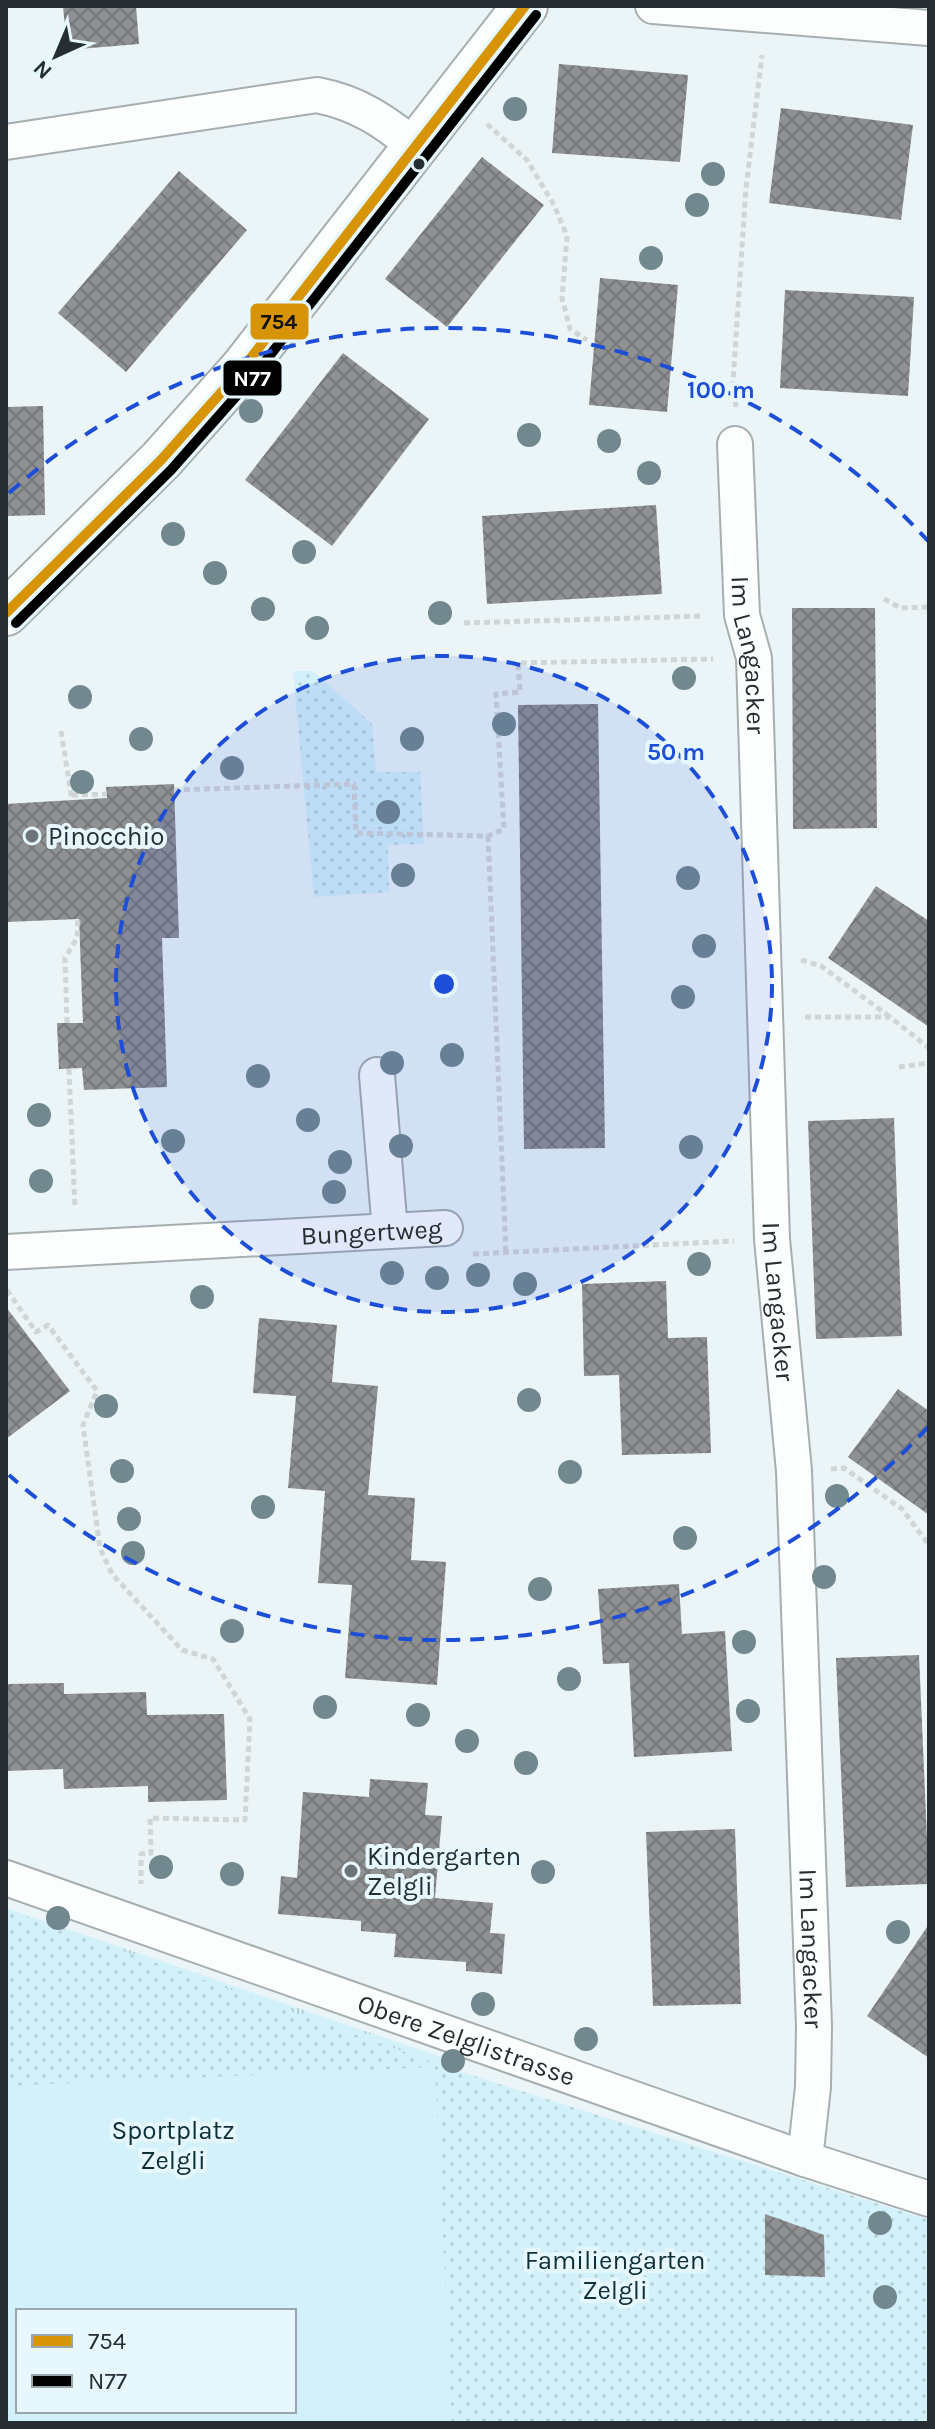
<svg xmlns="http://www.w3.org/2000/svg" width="935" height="2429" font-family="Karla,sans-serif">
<defs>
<pattern id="grass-tufts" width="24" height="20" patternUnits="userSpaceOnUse" patternTransform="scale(2)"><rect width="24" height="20" fill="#d3f1fa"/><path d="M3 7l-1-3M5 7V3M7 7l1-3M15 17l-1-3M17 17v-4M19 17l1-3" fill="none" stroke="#b5cfd7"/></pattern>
<pattern id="park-dots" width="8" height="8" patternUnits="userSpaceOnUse" patternTransform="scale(2)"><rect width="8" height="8" fill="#d3f1fa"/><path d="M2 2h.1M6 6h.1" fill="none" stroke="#b5cfd7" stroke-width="1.8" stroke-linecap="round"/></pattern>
<pattern id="building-cross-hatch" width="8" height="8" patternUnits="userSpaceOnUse" patternTransform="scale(2)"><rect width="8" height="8" fill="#909192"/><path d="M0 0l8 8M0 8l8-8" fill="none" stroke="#757778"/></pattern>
</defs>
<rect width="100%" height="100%" fill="#ebf5f8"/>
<!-- grass -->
<path fill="url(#grass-tufts)" d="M6,1908L453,2061L446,2067L6,1917Z"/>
<!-- park -->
<path fill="url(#park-dots)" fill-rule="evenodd" d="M293,671H313L372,724L376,772H420L424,844L388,845L389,892L314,897Z
M6,1909L446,2067L929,2220V2423H6ZM18,2311H294V2411H18Z"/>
<!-- pitch -->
<path fill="#d3f1fa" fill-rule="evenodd" d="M435,2067L452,2423H6V2086ZM18,2311H294V2411H18Z"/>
<!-- building -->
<path fill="url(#building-cross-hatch)" d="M63,6H136L139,44L67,50Z
M559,64L688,75L680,162L552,153Z
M781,108L913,125L901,220L769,203Z
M482,157L544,205L447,327L385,279Z
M179,171L247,230L126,372L58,313Z
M600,278L678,285L667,412L589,405Z
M785,290L914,297L908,396L780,388Z
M343,353L429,419L332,546L245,480Z
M43,406L45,515L6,516V407Z
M656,505L662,594L487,604L482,516Z
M792,608H875L877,828L793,829Z
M598,704L605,1148L524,1149L518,705Z
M174,784L179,938H162L167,1087L84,1090L82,1068L59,1069L57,1023H83L79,919L6,922V804L107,798L106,787Z
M876,886L929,921V1027L828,958Z
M894,1118L902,1336L816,1339L808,1121Z
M666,1281L668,1338L707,1337L711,1453L622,1455L619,1375L584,1376L582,1284Z
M6,1307L70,1391L6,1439Z
M259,1318L337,1325L332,1382L378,1386L368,1495L415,1498L411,1560L446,1562L437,1685L345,1678L352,1585L318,1583L325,1491L288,1488L296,1396L253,1393Z
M898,1389L929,1411V1515L848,1457Z
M679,1584L682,1634L725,1631L732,1751L634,1757L629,1663L603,1664L598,1589Z
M919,1655L929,1884L846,1887L836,1658Z
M64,1683V1694L146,1692L147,1715L224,1714L227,1800L148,1802V1786L64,1789L63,1769L6,1771V1684Z
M370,1779L428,1783L425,1815L442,1816L435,1898L493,1903L490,1933L505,1934L502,1974L466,1971V1962L394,1957L396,1934L361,1931V1921L278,1914L281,1876L297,1878L303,1792L369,1797Z
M735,1829L741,2004L653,2006L646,1832Z
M929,1924V2058L867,2016Z
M765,2214L824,2235L825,2277L765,2275Z"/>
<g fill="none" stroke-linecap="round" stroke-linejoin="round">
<!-- street casing -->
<g stroke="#a6aeb0" stroke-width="38">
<g id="street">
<path d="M653,6L929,28"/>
<path d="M6,142L317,95C358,103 384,121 416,147"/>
<path id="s1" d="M735,444L742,615L754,658L772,1239L794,1471L814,2026L813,2087L805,2159"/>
<path d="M377,1075L390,1231"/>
<path id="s2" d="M6,1252L445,1228"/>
<path id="s3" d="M6,1878L805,2159L929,2199"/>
</g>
</g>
<!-- secondary casing -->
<g stroke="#a6aeb0" stroke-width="48">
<path id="secondary" d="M6,613L161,460L243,368L525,6"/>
</g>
<!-- path -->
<path stroke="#d2d5d5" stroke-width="5" stroke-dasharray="6 4" stroke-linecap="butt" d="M487,124L527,160L554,205L567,236L562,298L570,329L587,340
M736,407L733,382L746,188L762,55
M884,599L901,608L929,607
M464,623L703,616
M61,731L72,800
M174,790L354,784L356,833L488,836L504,829L496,694L520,692L518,663L713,659
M72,795L107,794
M488,836L506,1254
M801,960L821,966L890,1017
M805,1017H890L929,1048
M67,1023L65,958L77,938L78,919
M899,1067L929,1063
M69,1069L75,1209
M473,1254L734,1241
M7,1290L36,1332L48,1325L97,1391L83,1425L100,1548L112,1574L182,1650L213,1659L250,1719L245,1820L150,1818L151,1853L141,1854V1884
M831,1469L844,1468L902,1509L929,1545"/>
<!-- street -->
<use href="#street" stroke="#fcfefe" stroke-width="34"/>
<!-- secondary -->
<use href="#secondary" stroke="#fcfefe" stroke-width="44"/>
<!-- bus-1 casing -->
<g stroke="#e6f8fd" stroke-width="16">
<path id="bus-1" d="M6,613L161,460L243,368L525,6"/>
</g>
<!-- bus-2 casing -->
<g stroke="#e6f8fd" stroke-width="16">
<path id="bus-2" d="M16,623L171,470L253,377L536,15"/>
</g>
<!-- bus-1 -->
<use href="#bus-1" stroke="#d89407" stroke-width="10"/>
<!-- bus-2 -->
<use href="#bus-2" stroke="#000" stroke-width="10"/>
</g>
<!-- trees -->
<g fill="#71888e">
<circle cx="515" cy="109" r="12"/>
<circle cx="713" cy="174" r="12"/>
<circle cx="697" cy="205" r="12"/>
<circle cx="651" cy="258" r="12"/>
<circle cx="251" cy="411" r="12"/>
<circle cx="529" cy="435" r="12"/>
<circle cx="609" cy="441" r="12"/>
<circle cx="649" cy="473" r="12"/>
<circle cx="173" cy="534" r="12"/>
<circle cx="304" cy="552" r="12"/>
<circle cx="215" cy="573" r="12"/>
<circle cx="263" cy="609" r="12"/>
<circle cx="440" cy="613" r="12"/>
<circle cx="317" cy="628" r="12"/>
<circle cx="684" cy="678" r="12"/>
<circle cx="80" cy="697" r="12"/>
<circle cx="504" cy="724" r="12"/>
<circle cx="141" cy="739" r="12"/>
<circle cx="412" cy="739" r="12"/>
<circle cx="232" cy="768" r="12"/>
<circle cx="82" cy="782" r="12"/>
<circle cx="388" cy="812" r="12"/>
<circle cx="403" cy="875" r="12"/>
<circle cx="688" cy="878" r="12"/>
<circle cx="704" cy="946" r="12"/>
<circle cx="683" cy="997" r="12"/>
<circle cx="452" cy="1055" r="12"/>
<circle cx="392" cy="1063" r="12"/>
<circle cx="258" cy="1076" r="12"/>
<circle cx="39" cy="1115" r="12"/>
<circle cx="308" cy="1120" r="12"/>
<circle cx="173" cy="1141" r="12"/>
<circle cx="401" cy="1146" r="12"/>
<circle cx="691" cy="1147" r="12"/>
<circle cx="340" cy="1162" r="12"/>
<circle cx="41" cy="1181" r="12"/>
<circle cx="334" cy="1192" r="12"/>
<circle cx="699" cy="1264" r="12"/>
<circle cx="392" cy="1273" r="12"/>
<circle cx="478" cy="1275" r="12"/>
<circle cx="437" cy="1278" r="12"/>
<circle cx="525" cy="1284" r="12"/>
<circle cx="202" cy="1297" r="12"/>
<circle cx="529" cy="1400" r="12"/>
<circle cx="106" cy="1406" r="12"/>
<circle cx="122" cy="1471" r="12"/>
<circle cx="570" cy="1472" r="12"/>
<circle cx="837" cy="1496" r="12"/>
<circle cx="263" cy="1507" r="12"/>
<circle cx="129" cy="1519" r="12"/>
<circle cx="685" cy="1538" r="12"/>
<circle cx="133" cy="1553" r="12"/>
<circle cx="824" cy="1577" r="12"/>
<circle cx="540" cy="1589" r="12"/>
<circle cx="232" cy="1631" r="12"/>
<circle cx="744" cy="1642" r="12"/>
<circle cx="569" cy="1679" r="12"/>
<circle cx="325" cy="1707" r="12"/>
<circle cx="748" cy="1711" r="12"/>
<circle cx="418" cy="1715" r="12"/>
<circle cx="467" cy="1741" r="12"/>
<circle cx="526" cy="1763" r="12"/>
<circle cx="161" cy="1867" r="12"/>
<circle cx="543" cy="1872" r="12"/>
<circle cx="232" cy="1874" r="12"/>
<circle cx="58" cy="1918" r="12"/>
<circle cx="898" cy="1932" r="12"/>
<circle cx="483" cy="2004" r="12"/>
<circle cx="586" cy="2039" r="12"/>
<circle cx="453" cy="2061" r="12"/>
<circle cx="880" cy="2223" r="12"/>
<circle cx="885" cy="2297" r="12"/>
</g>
<!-- distance rings -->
<circle cx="444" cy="984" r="328" fill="#1d4ed8" fill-opacity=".12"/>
<g fill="none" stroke="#1d4ed8" stroke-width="4" stroke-dasharray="14 10">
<circle cx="444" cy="984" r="328"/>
<path d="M928 1427A656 656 0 0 1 9 1475M9 493A656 656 0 0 1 928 541"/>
</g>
<!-- markers -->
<circle fill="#262e31" stroke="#e6f8fd" stroke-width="3" cx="419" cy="164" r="7"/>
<g fill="#6b7477" stroke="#e6f8fd" stroke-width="3">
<circle cx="32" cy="836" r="8"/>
<circle cx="351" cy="1871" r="8"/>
</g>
<g text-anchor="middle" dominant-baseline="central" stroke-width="8" stroke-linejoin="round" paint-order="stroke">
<!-- street labels -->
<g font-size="26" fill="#262e31" stroke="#e6f8fd">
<text stroke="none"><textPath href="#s1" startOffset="212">Im Langacker</textPath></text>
<text stroke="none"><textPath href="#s2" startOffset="366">Bungertweg</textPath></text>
<text stroke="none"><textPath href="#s1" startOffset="860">Im Langacker</textPath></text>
<text stroke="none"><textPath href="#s1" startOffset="1508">Im Langacker</textPath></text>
<text stroke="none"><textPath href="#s3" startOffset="488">Obere Zelglistrasse</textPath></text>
</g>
<!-- poi labels -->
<g font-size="26" fill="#262e31" stroke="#e6f8fd" text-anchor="start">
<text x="48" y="836">Pinocchio</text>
<text x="367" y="1856">Kindergarten<tspan x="367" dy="30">Zelgli</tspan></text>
</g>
<!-- park labels -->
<g font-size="26" fill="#0e2f38" stroke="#e6f8fd">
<text x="173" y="2130">Sportplatz<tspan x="173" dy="30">Zelgli</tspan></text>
<text x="615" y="2260">Familiengarten<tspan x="615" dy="30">Zelgli</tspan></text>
</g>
</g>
<circle cx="444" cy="984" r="12" fill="#1d4ed8" stroke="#e6f8fd" stroke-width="4"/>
<g font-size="24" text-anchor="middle" font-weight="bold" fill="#1d4ed8" stroke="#e6f8fd" stroke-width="8" stroke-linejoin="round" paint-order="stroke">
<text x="721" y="398">100 m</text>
<text x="676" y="760">50 m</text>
</g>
<g stroke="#e6f8fd" stroke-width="3">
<rect x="249" y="302" width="61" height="39" rx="8" fill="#d89407"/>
<rect x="222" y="359" width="61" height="38" rx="8" fill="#000"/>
</g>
<g font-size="22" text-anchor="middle" font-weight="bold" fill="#fff">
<text x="252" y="386">N77</text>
</g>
<g font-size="22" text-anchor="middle" font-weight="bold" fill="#111">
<text x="279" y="329">754</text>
</g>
<!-- border -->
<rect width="935" height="2429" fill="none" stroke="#262e31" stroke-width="16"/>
<!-- legend -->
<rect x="16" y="2309" width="280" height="104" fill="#e6f8fd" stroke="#99a7ab" stroke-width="2"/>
<rect x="32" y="2335" width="40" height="12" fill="#d89407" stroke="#99a7ab" stroke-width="2"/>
<text x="88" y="2349" font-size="24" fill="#262e31">754</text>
<rect x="32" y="2375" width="40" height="12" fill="#000000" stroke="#99a7ab" stroke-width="2"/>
<text x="88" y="2389" font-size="24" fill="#262e31">N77</text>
<!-- north arrow -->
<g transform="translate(56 56) rotate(224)" stroke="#e6f8fd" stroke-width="6" paint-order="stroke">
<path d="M0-6L14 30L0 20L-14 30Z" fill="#262e31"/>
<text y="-12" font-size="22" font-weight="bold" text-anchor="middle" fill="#262e31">N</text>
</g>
</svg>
